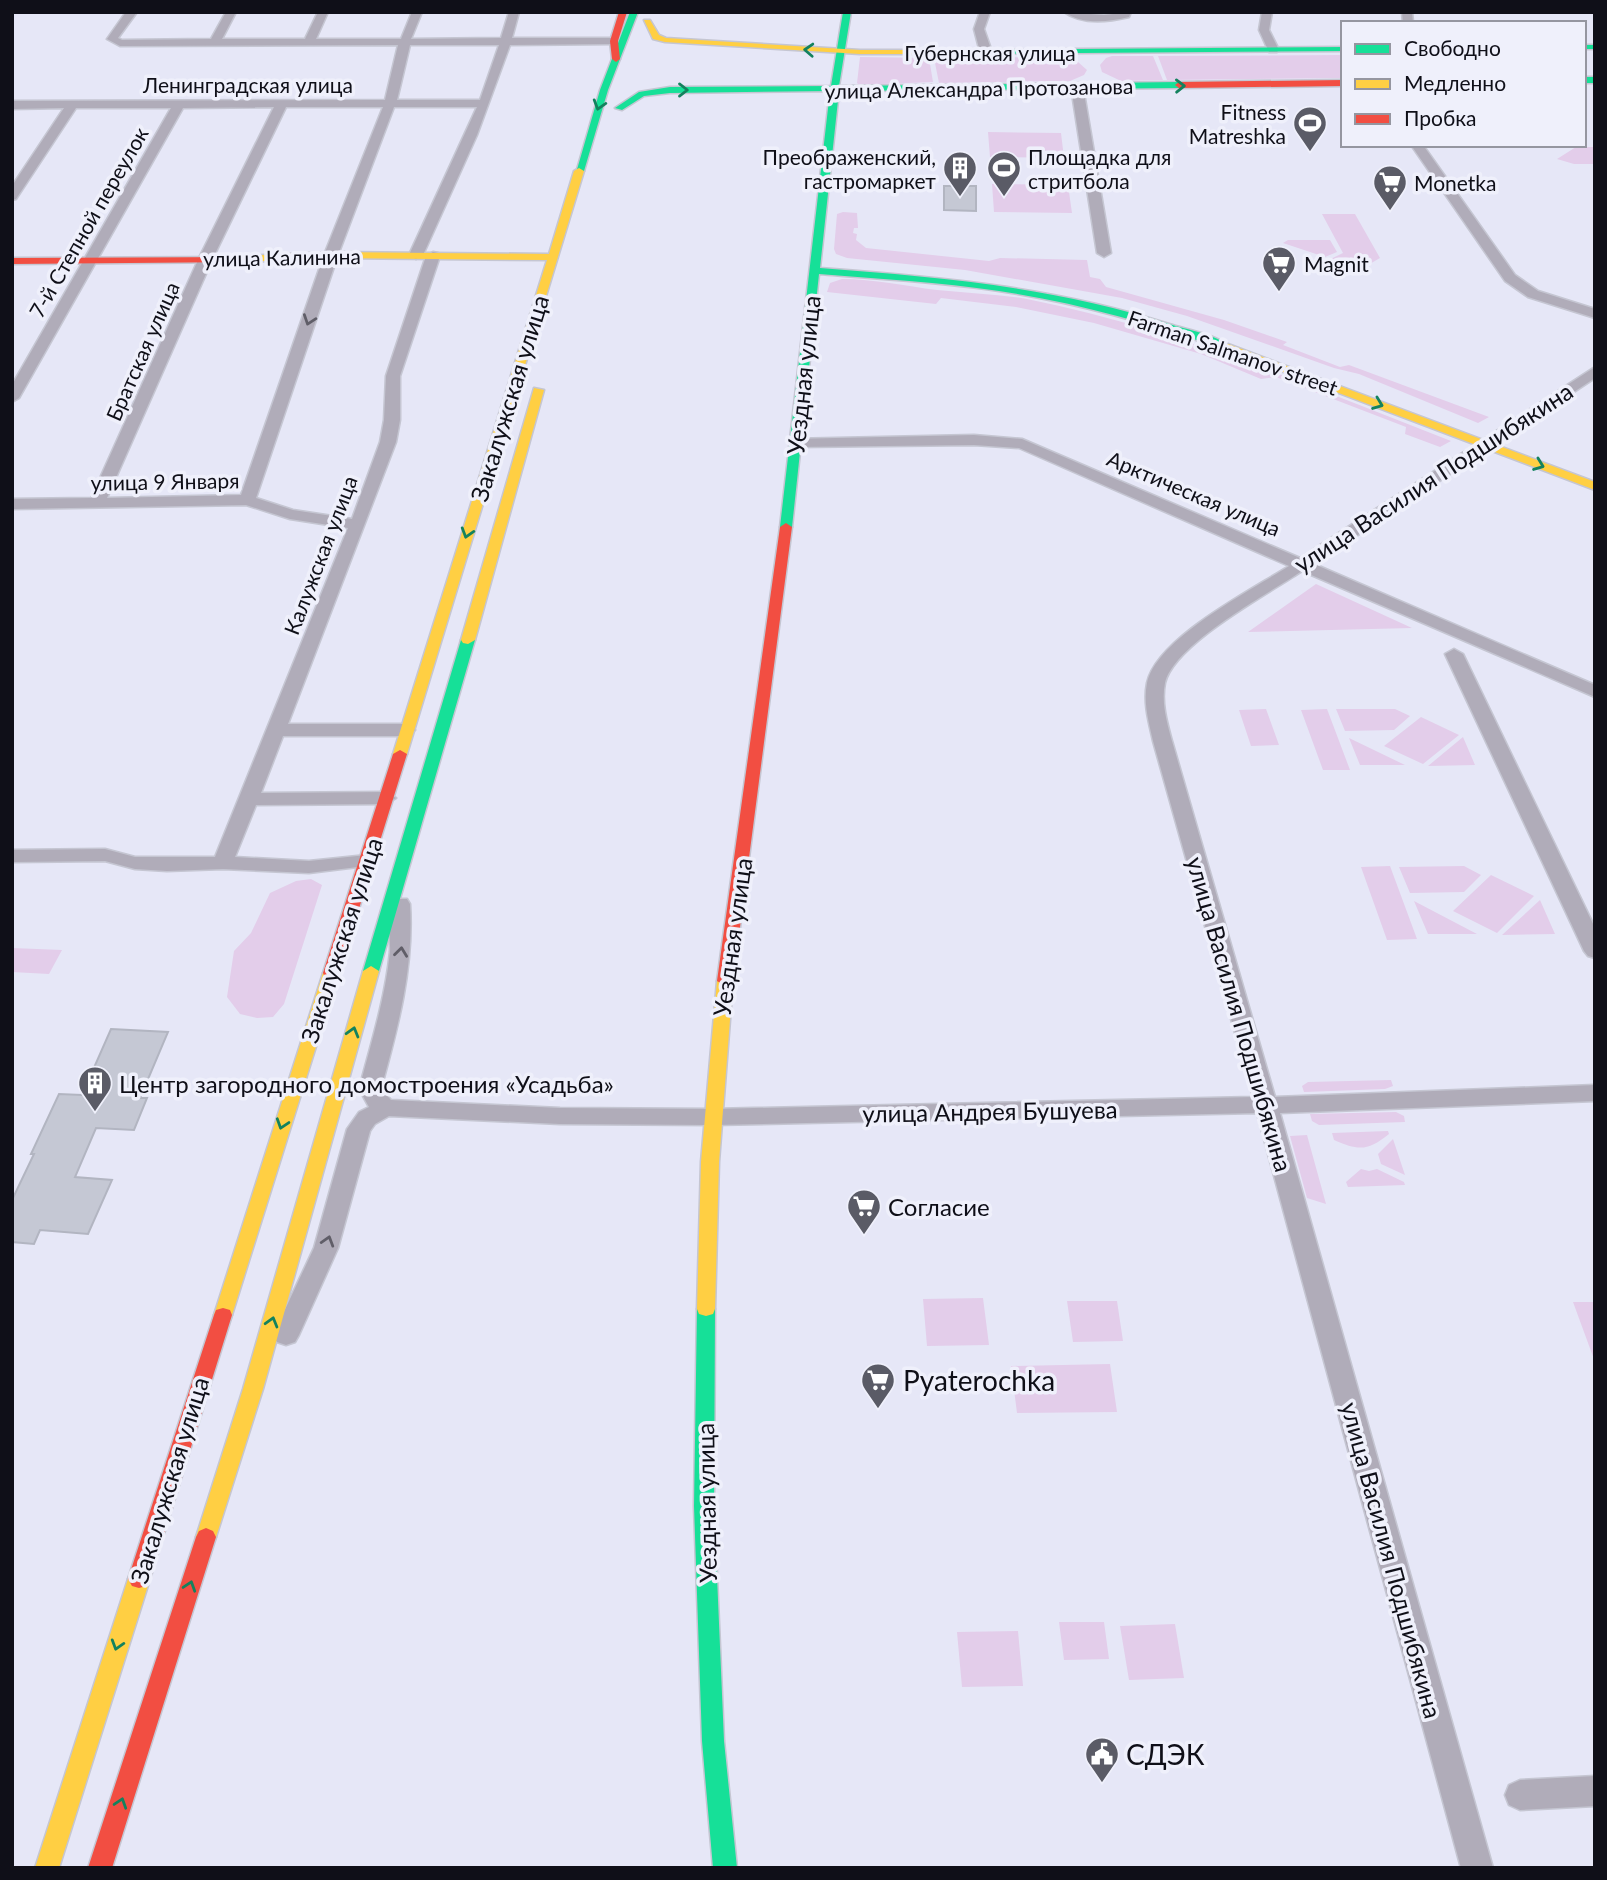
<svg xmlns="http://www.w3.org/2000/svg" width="1607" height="1880" font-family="Lato,sans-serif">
<rect width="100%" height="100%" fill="#e6e7f7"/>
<!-- green -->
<path fill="#e3cdea" d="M1343,55V78L1167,80L1158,56Z
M1112,56H1153L1163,80L1121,81L1102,72L1100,65L1106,58Z
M860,57L929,58L933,82L859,85L857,83Z
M1064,57L1078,62L1087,70L1084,75L1070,81L939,83L934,58Z
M988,132L1061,133L1064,158L990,157Z
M1576,147H1595V164H1574L1557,159Z
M992,184L1068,185L1072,213L994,212Z
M843,212L857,213L858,228H854L853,233L857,234L856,240L866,248L989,261L1000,258L1087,260L1090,277L1100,279L1106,287L1224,320L1287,342L1283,345L1340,367L1349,365L1489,417L1478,423L1359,374L1334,368L1187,316L1122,298L965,270L847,258L836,254L834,249L837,214Z
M1322,214H1355L1380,258L1361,269L1350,265L1330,275L1312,268L1343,253Z
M1288,240H1330L1337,252L1325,257L1283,243Z
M842,279C874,279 905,286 937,290C967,293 997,294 1027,299C1174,328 1312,387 1451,441L1440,447L1405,434L1406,427L1276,377L1261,379L1201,354L1094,323L1016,307L941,298L936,304L827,292L830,283Z
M1316,584L1412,628L1248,632Z
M1266,709L1279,745L1251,746L1239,710Z
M1327,709L1350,770H1323L1301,710Z
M1336,709H1395L1410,716L1394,730L1345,731Z
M1421,717L1459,735L1423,764L1384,746Z
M1463,737L1475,765L1428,766Z
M1349,738L1405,765H1360Z
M1390,866L1417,939L1387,940L1361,867Z
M1464,866L1481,875L1464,892L1410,893L1399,867Z
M1491,875L1534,896L1497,933L1453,911Z
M311,879L322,885L284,1004L273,1017L257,1018L240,1014L227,997L234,951L251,933L270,893L296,881Z
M1540,900L1555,934L1502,935Z
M1414,901L1477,934H1428Z
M12,948L62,950L49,974L12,972Z
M1391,1080L1393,1086L1385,1089L1304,1092L1302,1086L1308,1082Z
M1396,1112L1404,1116L1405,1122L1319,1125L1312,1121L1310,1114Z
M1388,1131L1389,1134C1368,1151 1359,1151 1334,1140L1332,1133Z
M1307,1135L1326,1204L1307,1198L1290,1136Z
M1393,1139L1405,1175L1381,1164L1378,1154Z
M1361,1169L1369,1171L1377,1169L1404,1182L1405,1185L1348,1187L1346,1182Z
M983,1298L989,1345L927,1346L923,1299Z
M1067,1301H1117L1123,1341L1073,1342Z
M1573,1302H1595V1362Z
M1110,1364L1117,1412L1017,1413L1011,1366Z
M1059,1622H1104L1109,1659L1064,1660Z
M1175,1624L1184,1678L1129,1680L1120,1626Z
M1018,1631L1023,1686L962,1687L957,1632Z"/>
<!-- building -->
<path fill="#c5c8d4" stroke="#b2b5c1" stroke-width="2" d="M944,186H976V211L944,210Z
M111,1029L168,1032L140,1098H147L134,1130L96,1128L75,1177L112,1180L88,1234L40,1230L34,1244L12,1242V1200L34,1154H31L59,1094L82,1095Z"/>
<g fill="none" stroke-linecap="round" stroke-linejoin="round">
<!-- street casing -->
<g stroke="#c5c6d2" stroke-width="3">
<path id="street" d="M126,12H137L118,38L122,40L211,39L226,12H236L222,39H305L318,12H328L316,39H401L412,12H422L411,39L501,38L509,12H519L512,38H614L619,41L614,44L510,45L477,135L423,255L416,259L409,255L477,107H394L338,255L256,498L293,510L352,519L380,442L384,420L386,376L426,256L433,252L438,253L440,256L400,376V420L396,442L288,724H406L415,730L406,736H283L261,793L386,792L396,798L386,804L256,805L235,857L309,861L367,855L374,857L377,861L374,865L309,873L223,869L167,871L135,869L105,861L12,862V850L105,849L135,857H215L348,528L290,519L246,505L12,509V499L91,498L199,258L274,107L183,108L19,398L12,402V385L171,108H76L16,199L12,200V186L64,108L12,109V101L385,100L398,45L120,46L107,39ZM410,45H499L480,100H397ZM286,107H383L324,255L241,495L107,498L213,258Z
M980,12H990L984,29L992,52L986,55L980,52L974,29Z
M1064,12L1104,15L1131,12L1129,17C1108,22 1082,25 1064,12Z
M1262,12H1272L1269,30L1279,50L1277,52H1269L1259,30Z
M1402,12H1412L1413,23H1403Z
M1077,84L1083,87L1111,253L1104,257L1097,253L1071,87Z
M1411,145H1423L1515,275L1538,291L1595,309V318L1528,297L1505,281Z
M1595,367V378L1314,564L1595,685V697L1302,571C1268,594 1174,644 1165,683C1161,702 1167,723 1172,741L1275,1097L1595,1085V1101L1280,1113L1493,1868H1461L1257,1113L713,1125L560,1124L389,1116L375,1124L370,1131L338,1248L299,1335L295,1342L286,1345L277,1342L273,1335L314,1248L347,1129L359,1112L369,1107L359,1089C371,1044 385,999 390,952C391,938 385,911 393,899H407L410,904C414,968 398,1027 381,1089L391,1100L560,1108L713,1109L1253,1097L1153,741C1149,723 1143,703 1147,683C1157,638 1250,591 1289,566L1019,448L974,445L795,447L787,442L790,439L974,435L1022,439L1300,558Z
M1454,649L1463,654L1595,928V958L1588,956L1584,951L1445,654Z
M1595,1776V1806L1520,1810L1509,1805L1505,1795L1509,1785L1520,1780Z"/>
</g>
<!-- fast casing -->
<g stroke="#c5c6d2" stroke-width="3">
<path id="fast" d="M630,12H638L608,90L584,171L576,173L600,90Z
M843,12H851L839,86L1179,82L1183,85L1179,88L839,91L820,268C939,277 1055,287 1169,324C1188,330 1214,334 1229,346L1220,348C1148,323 1075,302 999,291C940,282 879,279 819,274L792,527L786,531L780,527L830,91L670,93L644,96L622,110L615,108L639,92L670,87L831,86Z
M1584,45H1595V49H1584Z
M1343,47V51L935,54L931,52L935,50Z
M1584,77H1595V83H1584Z
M468,636L475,640L379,971L377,975H365L363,971L461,640Z
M706,1302L713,1304L715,1309L714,1506L724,1741L737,1868H713L702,1741L694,1506L697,1309L699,1304Z"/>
</g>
<!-- slow casing -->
<g stroke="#c5c6d2" stroke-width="3">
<path id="slow" d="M644,20H650L659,35L666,38L860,50H935L939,52L935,54H860L665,42L653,39Z
M579,168L584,171L407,754L405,757H395L393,754L547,260L331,258L246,262L241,259L246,256L331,252L549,254L574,171Z
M1220,344H1228L1595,482V490L1220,348Z
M534,388L544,390L475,640L468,644L463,643L461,640Z
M371,966L379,971L263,1389L216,1537L213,1543L206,1546L199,1543L196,1537L243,1389L363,971Z
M331,968L339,973L232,1315L230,1320L223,1322L216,1320L214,1315L323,973Z
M725,976L733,981L719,1162L715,1309L713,1314L706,1316L699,1314L697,1309L701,1162L717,981Z
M139,1570L146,1572L150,1579L59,1868H35L128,1579L132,1572Z"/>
</g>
<!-- jam casing -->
<g stroke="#c5c6d2" stroke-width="3">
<path id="jam" d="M619,12H627L618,41L620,59L616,62L612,59L610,41Z
M1343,80V86L1179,88L1175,85L1179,82Z
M250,257V261L246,262L12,264V258Z
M786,523L792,527L733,981L725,986L717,981L780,527Z
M400,750L407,754L339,973L337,977H325L323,973L393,754Z
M223,1308L230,1310L232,1315L150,1579L146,1586L139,1588L132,1586L128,1579L214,1315L216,1310Z
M206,1528L213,1531L216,1537L112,1868H88L196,1537L199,1531Z"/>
</g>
<!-- street -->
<use href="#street" fill="#b0acb9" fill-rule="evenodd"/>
<!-- fast -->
<use href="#fast" fill="#16e098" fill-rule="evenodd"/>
<!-- slow -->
<use href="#slow" fill="#ffcf43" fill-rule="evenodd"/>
<!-- jam -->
<use href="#jam" fill="#f24e42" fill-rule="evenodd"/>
</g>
<!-- one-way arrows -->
<defs><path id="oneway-chevron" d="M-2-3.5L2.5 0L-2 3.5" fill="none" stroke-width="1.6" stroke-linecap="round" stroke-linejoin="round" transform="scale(1.75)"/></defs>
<g stroke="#13825e">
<use href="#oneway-chevron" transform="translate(809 50) rotate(-177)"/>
<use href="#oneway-chevron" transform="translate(1180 86) rotate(-1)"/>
<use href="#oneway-chevron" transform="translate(683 90)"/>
<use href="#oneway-chevron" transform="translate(599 105) rotate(107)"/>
<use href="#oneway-chevron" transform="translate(1378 404) rotate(21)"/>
<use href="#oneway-chevron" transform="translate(1539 465) rotate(21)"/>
<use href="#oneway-chevron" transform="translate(467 533) rotate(107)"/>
<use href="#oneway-chevron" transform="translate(353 1032) rotate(-74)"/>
<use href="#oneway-chevron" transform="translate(282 1124) rotate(108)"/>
<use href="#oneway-chevron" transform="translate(272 1322) rotate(-74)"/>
<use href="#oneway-chevron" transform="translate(190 1586) rotate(-72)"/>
<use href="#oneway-chevron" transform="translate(117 1645) rotate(107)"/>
<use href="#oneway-chevron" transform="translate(121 1803) rotate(-72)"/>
</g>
<g stroke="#605e68">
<use href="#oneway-chevron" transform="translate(309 320) rotate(109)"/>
<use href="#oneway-chevron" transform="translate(401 952) rotate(-83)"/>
<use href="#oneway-chevron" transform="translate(328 1241) rotate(-73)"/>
</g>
<!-- icons -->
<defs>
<g id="stadium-pin" transform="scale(1.75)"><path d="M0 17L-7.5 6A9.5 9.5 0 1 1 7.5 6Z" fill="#5a5b66" stroke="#eff0fb"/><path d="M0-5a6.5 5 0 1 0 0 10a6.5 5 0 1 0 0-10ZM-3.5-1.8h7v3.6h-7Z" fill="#fff"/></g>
<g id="building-pin" transform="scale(1.75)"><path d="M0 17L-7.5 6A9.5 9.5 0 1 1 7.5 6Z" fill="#5a5b66" stroke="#eff0fb"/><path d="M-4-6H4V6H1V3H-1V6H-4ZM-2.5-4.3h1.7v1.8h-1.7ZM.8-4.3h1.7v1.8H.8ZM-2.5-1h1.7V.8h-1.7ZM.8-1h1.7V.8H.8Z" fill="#fff"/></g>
<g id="supermarket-pin" transform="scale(1.75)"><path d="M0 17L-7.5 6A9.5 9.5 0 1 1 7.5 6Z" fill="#5a5b66" stroke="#eff0fb"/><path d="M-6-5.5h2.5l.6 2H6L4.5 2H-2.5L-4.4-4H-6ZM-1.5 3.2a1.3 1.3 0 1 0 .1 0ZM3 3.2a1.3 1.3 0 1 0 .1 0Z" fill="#fff"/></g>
<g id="civic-pin" transform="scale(1.75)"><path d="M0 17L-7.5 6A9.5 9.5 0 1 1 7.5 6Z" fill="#5a5b66" stroke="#eff0fb"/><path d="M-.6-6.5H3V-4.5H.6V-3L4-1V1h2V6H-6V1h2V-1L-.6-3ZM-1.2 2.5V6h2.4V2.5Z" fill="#fff"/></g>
</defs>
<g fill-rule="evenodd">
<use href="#stadium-pin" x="1310" y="123"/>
<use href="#building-pin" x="960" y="168"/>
<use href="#stadium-pin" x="1004" y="168"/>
<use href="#supermarket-pin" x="1390" y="182"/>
<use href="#supermarket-pin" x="1279" y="263"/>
<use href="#building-pin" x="95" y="1083"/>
<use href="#supermarket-pin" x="864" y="1206"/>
<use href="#supermarket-pin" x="878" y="1380"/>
<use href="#civic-pin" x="1102" y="1754"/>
</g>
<g text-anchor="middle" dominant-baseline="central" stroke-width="7" stroke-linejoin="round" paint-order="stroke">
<!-- far-street labels -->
<g font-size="21" fill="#0f0f18" stroke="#eff0fb">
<text x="990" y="52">Губернская улица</text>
<text x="248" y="84">Ленинградская улица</text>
<text transform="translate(979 88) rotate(-1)">улица Александра Протозанова</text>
<text transform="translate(88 222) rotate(-60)">7-й Степной переулок</text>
<text transform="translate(282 257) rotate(-1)">улица Калинина</text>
<text transform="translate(142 351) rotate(-66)">Братская улица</text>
<text transform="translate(1233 352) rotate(19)">Farman Salmanov street</text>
<text transform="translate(165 481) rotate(-1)">улица 9 Января</text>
<text transform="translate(1194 493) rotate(23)">Арктическая улица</text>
<text transform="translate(320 555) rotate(-69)">Калужская улица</text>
</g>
<!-- far-poi labels -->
<g font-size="21" fill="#0f0f18" stroke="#eff0fb" text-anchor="start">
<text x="1286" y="111" text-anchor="end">Fitness<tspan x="1286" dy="24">Matreshka</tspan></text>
<text x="936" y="156" text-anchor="end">Преображенский,<tspan x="936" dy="24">гастромаркет</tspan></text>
<text x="1028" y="156">Площадка для<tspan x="1028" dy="24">стритбола</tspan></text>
<text x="1414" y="182">Monetka</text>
<text x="1304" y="263">Magnit</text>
</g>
<!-- street labels -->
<g font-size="24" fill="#0f0f18" stroke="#eff0fb">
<text transform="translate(803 375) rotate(-84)">Уездная улица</text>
<text transform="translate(509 398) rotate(-73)">Закалужская улица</text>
<text transform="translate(1433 477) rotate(-33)">улица Василия Подшибякина</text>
<text transform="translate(732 937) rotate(-82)">Уездная улица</text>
<text transform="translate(341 940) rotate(-72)">Закалужская улица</text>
<text transform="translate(1240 1014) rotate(74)">улица Василия Подшибякина</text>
<text transform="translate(990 1111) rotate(-1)">улица Андрея Бушуева</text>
<text transform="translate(169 1480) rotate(-73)">Закалужская улица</text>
<text transform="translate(706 1503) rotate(-91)">Уездная улица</text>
<text transform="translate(1392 1560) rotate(75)">улица Василия Подшибякина</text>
</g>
<!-- poi labels -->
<g font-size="24" fill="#0f0f18" stroke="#eff0fb" text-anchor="start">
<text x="119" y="1083">Центр загородного домостроения «Усадьба»</text>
<text x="888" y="1206">Согласие</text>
</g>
<!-- near-poi labels -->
<g font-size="28" fill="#0f0f18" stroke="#eff0fb" text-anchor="start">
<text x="903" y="1380">Pyaterochka</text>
<text x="1126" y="1754">СДЭК</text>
</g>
</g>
<!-- border -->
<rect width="1607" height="1880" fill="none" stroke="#0f0f18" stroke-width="28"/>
<!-- legend -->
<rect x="1341" y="21" width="245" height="126" fill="#eff0fb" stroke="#9596a0" stroke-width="2"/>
<rect x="1355" y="44" width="35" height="10" fill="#16e098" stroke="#9596a0" stroke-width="2"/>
<text x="1404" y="56" font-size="21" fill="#0f0f18">Свободно</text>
<rect x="1355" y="79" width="35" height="10" fill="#ffcf43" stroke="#9596a0" stroke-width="2"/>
<text x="1404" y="91" font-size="21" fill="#0f0f18">Медленно</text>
<rect x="1355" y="114" width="35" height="10" fill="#f24e42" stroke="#9596a0" stroke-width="2"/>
<text x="1404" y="126" font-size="21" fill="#0f0f18">Пробка</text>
</svg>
